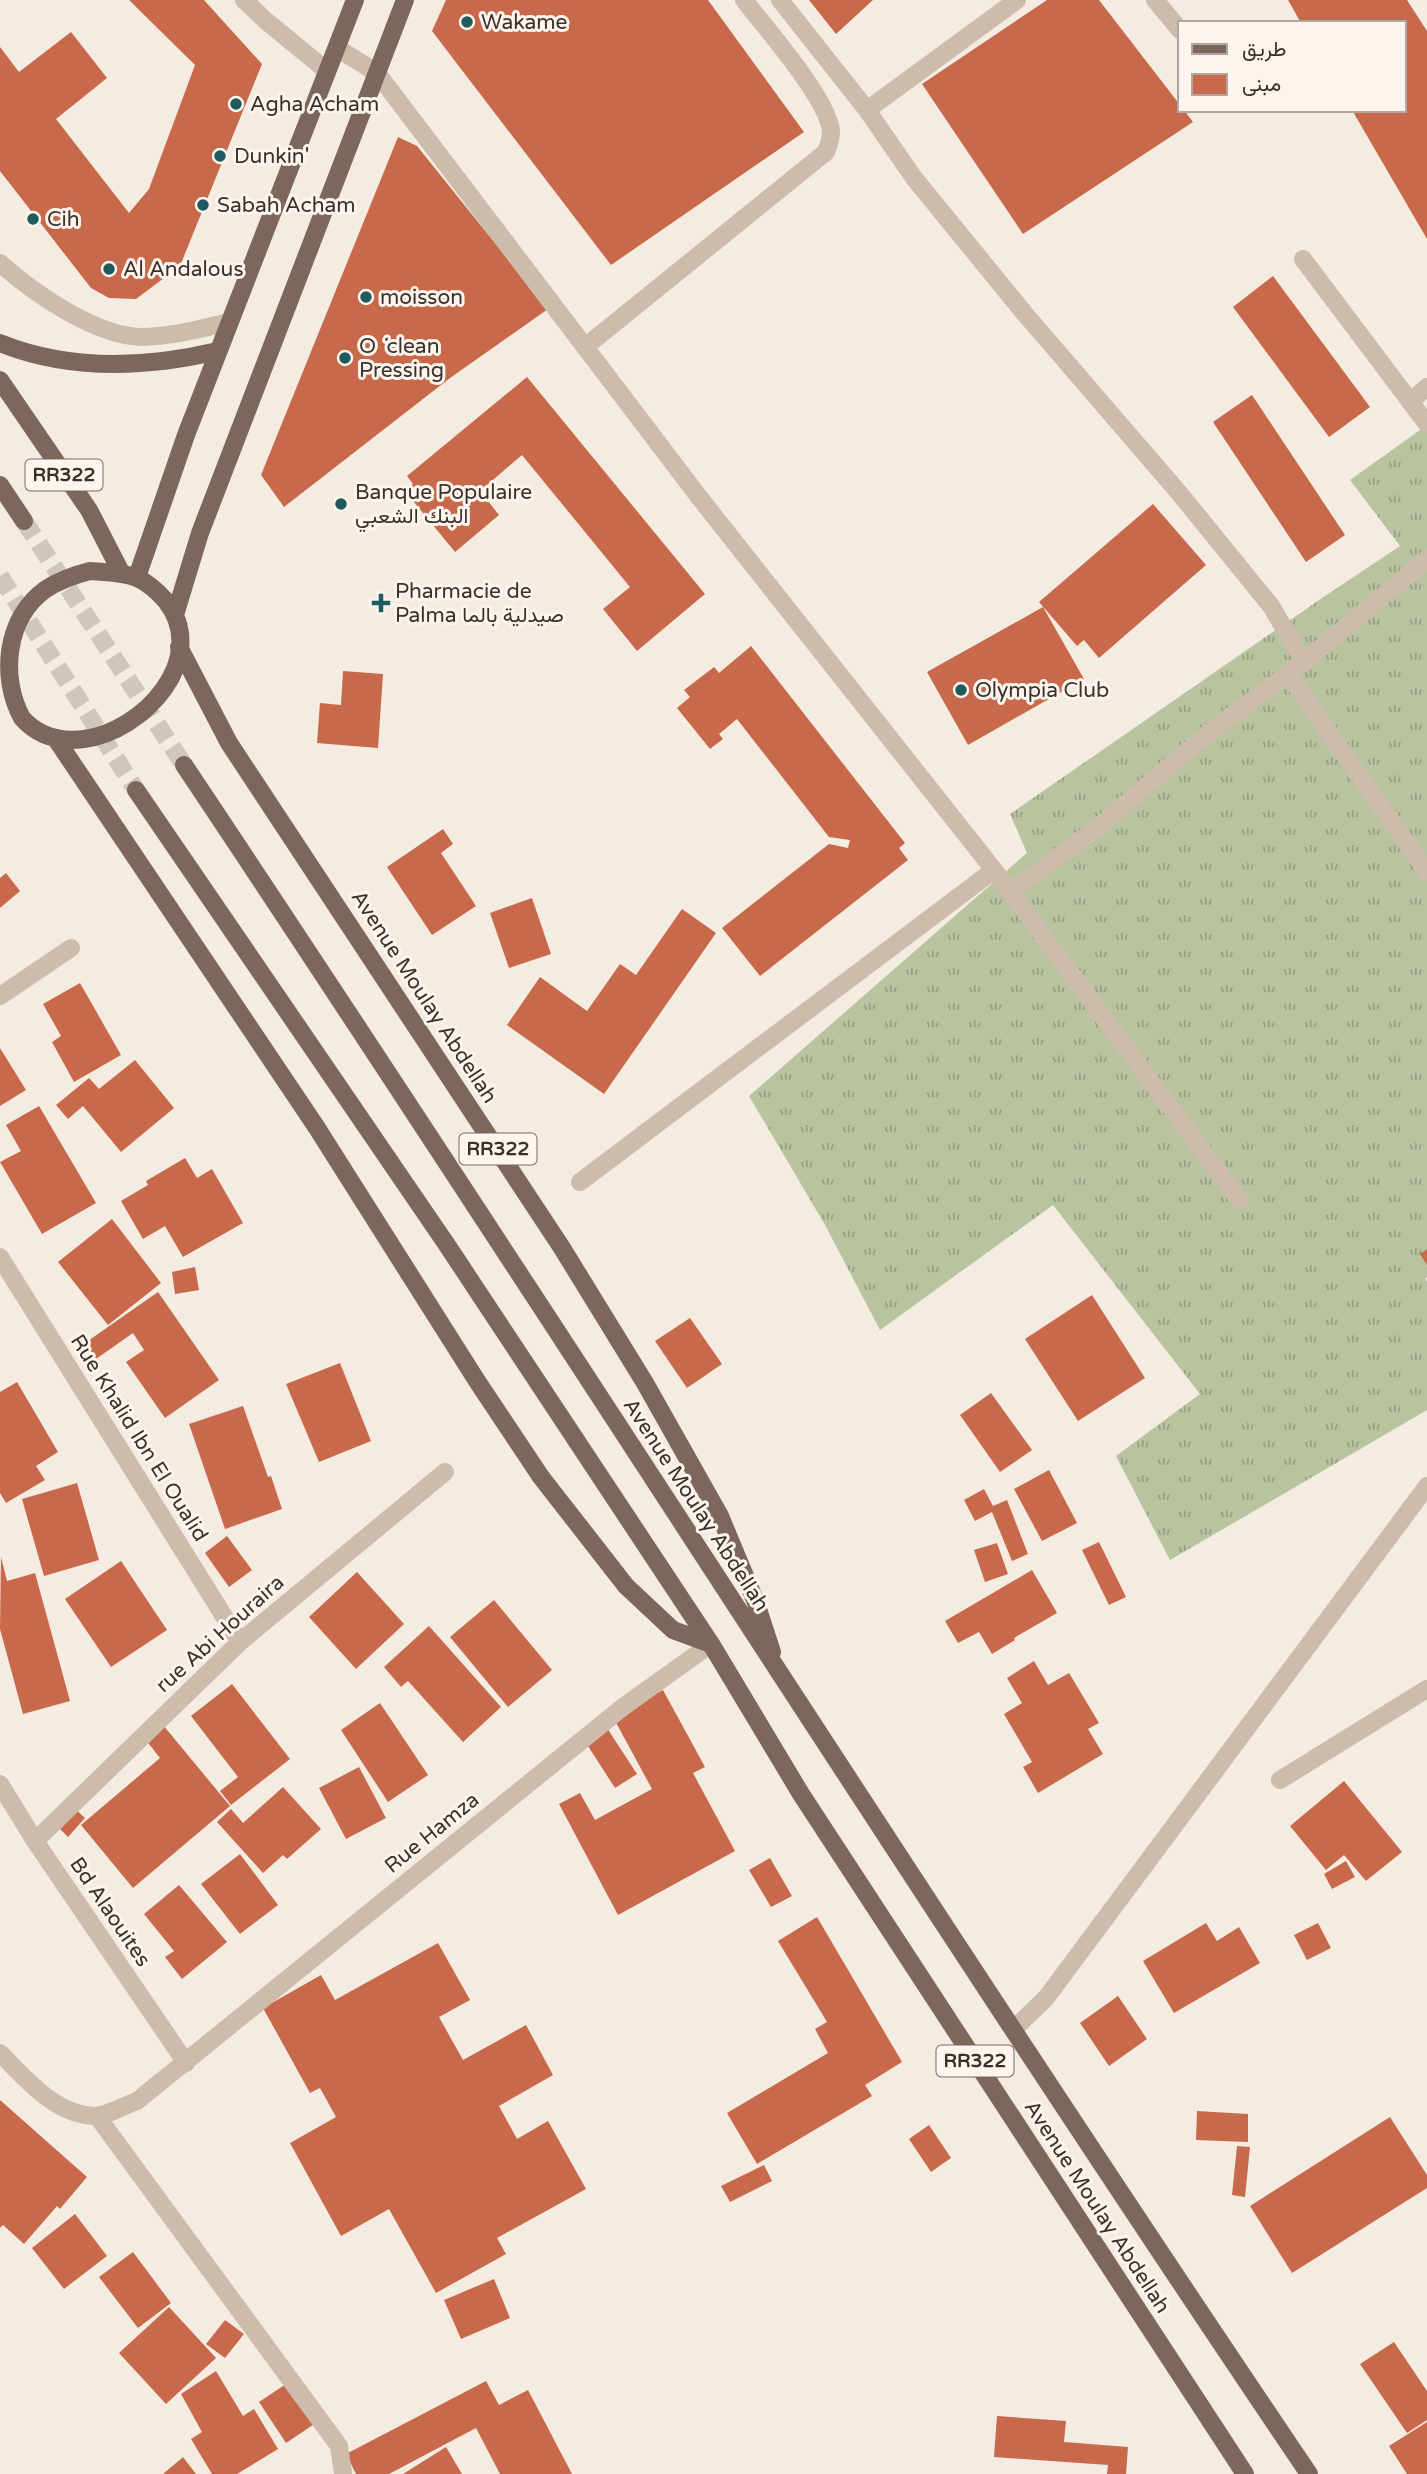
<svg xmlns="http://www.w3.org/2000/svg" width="1427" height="2474" font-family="'Varela Round',Vazirmatn,sans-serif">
<defs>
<pattern id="grass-tufts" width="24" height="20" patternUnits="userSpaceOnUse" patternTransform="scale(1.75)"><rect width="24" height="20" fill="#b8c4a0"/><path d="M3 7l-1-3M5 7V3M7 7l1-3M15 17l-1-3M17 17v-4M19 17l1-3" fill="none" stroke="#97a083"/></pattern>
</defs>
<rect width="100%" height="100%" fill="#f4ebe1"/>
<!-- grass -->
<path fill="url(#grass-tufts)" d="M1427,425V1277L1425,1279L1427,1282V1410L1170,1560L1116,1456L1200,1394L1053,1205L880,1330L825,1225L749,1096L1027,853L1010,814L1322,598L1400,546L1350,480Z"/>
<!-- building -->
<path fill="#c8694b" d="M129,0H204L262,64L180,266L136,299L109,298L91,288L0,171V47L19,72L71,32L107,78L56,119L129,213L149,189L195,65Z
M446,0H708L804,132L611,265L432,31Z
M809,0H873L836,34Z
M1047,0H1099L1180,105V110H1184L1193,122L1023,234L922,84Z
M1288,0H1407L1427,31V239L1352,110H1404V23H1301Z
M398,137L417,146L548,309L450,378L284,507L261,475Z
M1273,276L1370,407L1329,437L1233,307Z
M527,377L705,594L637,651L603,609L630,587L522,455L480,491L499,515L455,552L405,491L413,484L407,476Z
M1252,395L1345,535L1306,562L1213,422Z
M1153,504L1206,565L1099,658L1084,640L1077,646L1039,602Z
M1043,607L1084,679L968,745L927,672Z
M751,646L905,843L899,848L908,860L760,976L722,928L829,844L848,848L850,840L829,837L737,719L719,734L723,739L710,749L677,708L690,697L684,690L714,667L719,673Z
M343,671L383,674L378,748L317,743L320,703L341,705Z
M443,829L453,844L441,853L476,906L432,935L387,867Z
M6,873L20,891L0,908V878Z
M532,898L551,954L509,968L490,913Z
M682,909L716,933L604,1094L507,1025L540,977L587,1011L620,964L636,975Z
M80,983L121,1055L74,1082L52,1042L61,1036L43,1004Z
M0,1048L26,1090L0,1106Z
M135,1060L174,1108L121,1152L83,1106L68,1119L56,1105L89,1078L99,1089Z
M39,1106L96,1203L42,1234L0,1162L21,1151L6,1125Z
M185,1158L197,1178L212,1169L243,1223L183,1257L165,1226L143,1239L121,1201L148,1185L146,1181Z
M112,1219L161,1283L108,1325L58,1262Z
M1427,1249V1265L1420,1254Z
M195,1267L199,1290L175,1294L172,1272Z
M158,1292L219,1380L165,1418L126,1362L144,1350L133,1333L96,1359L85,1343Z
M1092,1295L1145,1378L1078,1421L1025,1339Z
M690,1318L722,1364L687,1388L655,1341Z
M340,1363L371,1441L319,1462L286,1384Z
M17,1382L58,1452L36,1466L45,1480L6,1503L0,1493V1392Z
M991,1393L1032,1450L1000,1472L960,1415Z
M243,1406L268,1477L271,1476L282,1509L225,1529L189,1424Z
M1049,1470L1077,1523L1042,1541L1014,1489Z
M77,1483L99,1560L44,1576L22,1499Z
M984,1489L993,1506L1007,1500L1028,1554L1012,1561L992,1512L975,1521L964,1500Z
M227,1536L252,1570L229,1587L205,1553Z
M1099,1542L1126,1597L1109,1605L1082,1550Z
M997,1543L1008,1574L985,1582L974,1550Z
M1,1557L7,1581L35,1573L70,1701L23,1714L0,1629Z
M121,1561L167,1630L111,1667L65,1599Z
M1032,1570L1057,1613L1014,1638L1015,1640L992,1654L979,1632L958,1643L945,1621Z
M357,1572L404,1624L356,1669L309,1617Z
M494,1600L552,1670L508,1707L450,1637Z
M429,1626L501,1707L463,1742L408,1681L401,1687L384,1667Z
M1034,1661L1048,1685L1069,1673L1099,1723L1088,1729L1103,1754L1038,1793L1023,1767L1032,1762L1004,1714L1022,1703L1007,1678Z
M232,1684L290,1759L231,1805L220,1791L238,1777L191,1716Z
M663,1690L705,1767L693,1773L735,1851L618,1915L559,1804L580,1793L595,1820L652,1789L613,1717Z
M380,1703L428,1775L388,1802L341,1730Z
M163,1725L230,1806L133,1888L81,1825L160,1758L146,1740Z
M607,1728L637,1774L615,1788L586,1743Z
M359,1767L386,1818L346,1839L319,1788Z
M1344,1781L1402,1852L1366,1881L1344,1855L1326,1870L1290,1826Z
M283,1787L321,1829L287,1859L283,1855L263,1873L217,1822L231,1809L243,1823Z
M72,1806L85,1818L68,1837L55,1824Z
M240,1854L278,1905L240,1934L201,1884Z
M770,1858L792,1896L771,1907L749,1870Z
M1346,1861L1355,1877L1332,1889L1324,1874Z
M179,1885L227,1942L182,1979L165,1957L174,1951L144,1914Z
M817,1917L902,2062L865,2085L872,2096L757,2164L727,2113L828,2053L815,2029L827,2022L778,1941Z
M1206,1923L1217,1941L1239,1927L1260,1963L1174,2013L1143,1961Z
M1318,1923L1331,1948L1307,1960L1294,1935Z
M438,1943L470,2000L439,2017L463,2060L526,2025L553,2075L499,2106L517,2139L548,2121L586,2189L497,2238L506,2254L436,2293L389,2209L341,2236L290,2143L336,2117L320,2088L310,2093L263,2008L321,1975L335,2000Z
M1118,1996L1147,2039L1109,2066L1080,2023Z
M0,2100L87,2177L60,2209L57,2206L24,2244L3,2225L0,2228Z
M1197,2111L1248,2114V2142L1196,2140Z
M1390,2117L1427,2175V2188L1292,2273L1250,2206Z
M929,2125L951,2158L931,2172L909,2139Z
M1237,2146L1250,2147L1245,2197L1232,2195Z
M764,2165L772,2181L730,2202L721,2186Z
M75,2214L107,2256L64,2289L32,2248Z
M133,2252L171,2303L138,2328L99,2277Z
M494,2279L510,2318L461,2339L444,2300Z
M169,2307L216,2358L166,2404L119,2353Z
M225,2320L244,2334L225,2358L206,2344Z
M1394,2342L1427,2391V2420L1407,2433L1360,2364Z
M216,2371L243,2416L254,2409L278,2449L237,2474H212L191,2439L202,2432L181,2394Z
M486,2381L499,2405L528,2390L572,2474H500L476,2428L389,2474H356L346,2454Z
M286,2384L313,2425L286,2443L259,2402Z
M997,2416L1066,2421L1064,2442L1128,2447L1126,2474H1107L1108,2465L994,2457Z
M1427,2422V2474H1407L1389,2446Z
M446,2447L462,2474H403Z
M183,2457L196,2474H163Z"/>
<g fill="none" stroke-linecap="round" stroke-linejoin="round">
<!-- major-tunnel -->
<path stroke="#cfc6bd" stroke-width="18" stroke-dasharray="18 9" stroke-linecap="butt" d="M24,521L184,765
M0,576L136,790"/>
<!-- minor -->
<path stroke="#cdbbac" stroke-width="18" d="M244,0L265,20L327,71
M780,0L867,110L914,178L1025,314L1180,494L1271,606L1304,662L1211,731L1097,828L1010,892
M1155,0L1180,30
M337,48L377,73L699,497L994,870
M867,110L1017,0
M1303,259L1427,424
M0,263C33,293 97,337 143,337C172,336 201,329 229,322
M585,347L826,152C829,145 831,139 831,131C828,99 765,27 744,0
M1410,402L1427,387
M1304,662L1427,559
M1288,674L1427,872
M0,996L71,948
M580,1182L994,870L1240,1201
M0,1257L240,1642
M1280,1780L1427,1689
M0,1784L35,1841L186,2063
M35,1841L240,1642L445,1472
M1014,2029L1046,1998L1427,1486
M0,2053C26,2079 55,2115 95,2116C107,2116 125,2105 137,2101L623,1707L711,1644
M97,2116L339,2446L343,2474"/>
<!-- major -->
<path stroke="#7d675c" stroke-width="18" d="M0,343C70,371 146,368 218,351
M0,380L89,510L122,574
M0,485L24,521
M90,571C106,572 123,572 137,578C149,583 158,592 166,601C211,659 142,732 84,739C60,742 38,736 22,718C0,678 5,618 46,589C60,580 74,575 90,571Z
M137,577L186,435L355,0
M175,615L200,533L405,0
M179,647L229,743L562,1248L645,1383L720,1516L755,1600L772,1652
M56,739L317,1128L477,1381L541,1477L626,1586L673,1630L711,1644
M184,765C563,1332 927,1909 1309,2474
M136,790L447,1245L711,1644L801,1794L1245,2474"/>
</g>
<!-- markers -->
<g fill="#1f5a5e" stroke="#fbf5ee" stroke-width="2.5">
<circle cx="467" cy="22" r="7"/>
<circle cx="236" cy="104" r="7"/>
<circle cx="220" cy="156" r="7"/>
<circle cx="203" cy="205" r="7"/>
<circle cx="33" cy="219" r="7"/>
<circle cx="109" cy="269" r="7"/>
<circle cx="366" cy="297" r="7"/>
<circle cx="345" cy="358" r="7"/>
<circle cx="341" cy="504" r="7"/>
<path d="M377.5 592.5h7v7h7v7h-7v7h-7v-7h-7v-7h7z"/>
<circle cx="961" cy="690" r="7"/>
</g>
<g text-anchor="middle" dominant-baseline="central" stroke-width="6" stroke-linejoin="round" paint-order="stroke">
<!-- shield labels -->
<g fill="#fbf5ee" stroke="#756b66" stroke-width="2">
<rect x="25.5" y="459.5" width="77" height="31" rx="5"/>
<rect x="459.5" y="1133.5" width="77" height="31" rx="5"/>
<rect x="936.5" y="2045.5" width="77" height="31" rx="5"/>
</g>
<g font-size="19" font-weight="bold" fill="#3b302b">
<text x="64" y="475">RR322</text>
<text x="498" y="1149">RR322</text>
<text x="975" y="2061">RR322</text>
</g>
<!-- poi labels -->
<g font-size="21" fill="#3b302b" stroke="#fbf5ee" text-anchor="start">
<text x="481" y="22">Wakame</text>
<text x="250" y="104">Agha Acham</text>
<text x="234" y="156">Dunkin'</text>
<text x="217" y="205">Sabah Acham</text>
<text x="47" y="219">Cih</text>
<text x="123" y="269">Al Andalous</text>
<text x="380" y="297">moisson</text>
<text x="359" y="346">O ´clean<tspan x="359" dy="24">Pressing</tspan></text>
<text x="355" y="492">Banque Populaire<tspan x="355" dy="24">البنك الشعبي</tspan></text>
<text x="395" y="591">Pharmacie de<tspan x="395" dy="24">Palma صيدلية بالما</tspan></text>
<text x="975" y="690">Olympia Club</text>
</g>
<!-- street labels -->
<g font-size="21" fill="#3b302b" stroke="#fbf5ee">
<text transform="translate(424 997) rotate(57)">Avenue Moulay Abdellah</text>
<text transform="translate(139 1438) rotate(58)">Rue Khalid Ibn El Oualid</text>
<text transform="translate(696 1505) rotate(57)">Avenue Moulay Abdellah</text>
<text transform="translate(220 1634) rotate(-42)">rue Abi Houraira</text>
<text transform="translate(432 1833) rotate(-39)">Rue Hamza</text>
<text transform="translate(110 1912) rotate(56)">Bd Alaouites</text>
<text transform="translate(1097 2207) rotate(57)">Avenue Moulay Abdellah</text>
</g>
</g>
<!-- legend -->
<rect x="1178" y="21" width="228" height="91" fill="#fbf5ee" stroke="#aea6a0" stroke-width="2"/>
<rect x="1192" y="44" width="35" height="10" fill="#7d675c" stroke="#aea6a0" stroke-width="2"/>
<text x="1242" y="56" font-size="21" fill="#3b302b">طريق</text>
<rect x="1192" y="74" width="35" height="21" fill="#c8694b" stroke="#aea6a0" stroke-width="2"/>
<text x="1242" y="91" font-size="21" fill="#3b302b">مبنى</text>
</svg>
